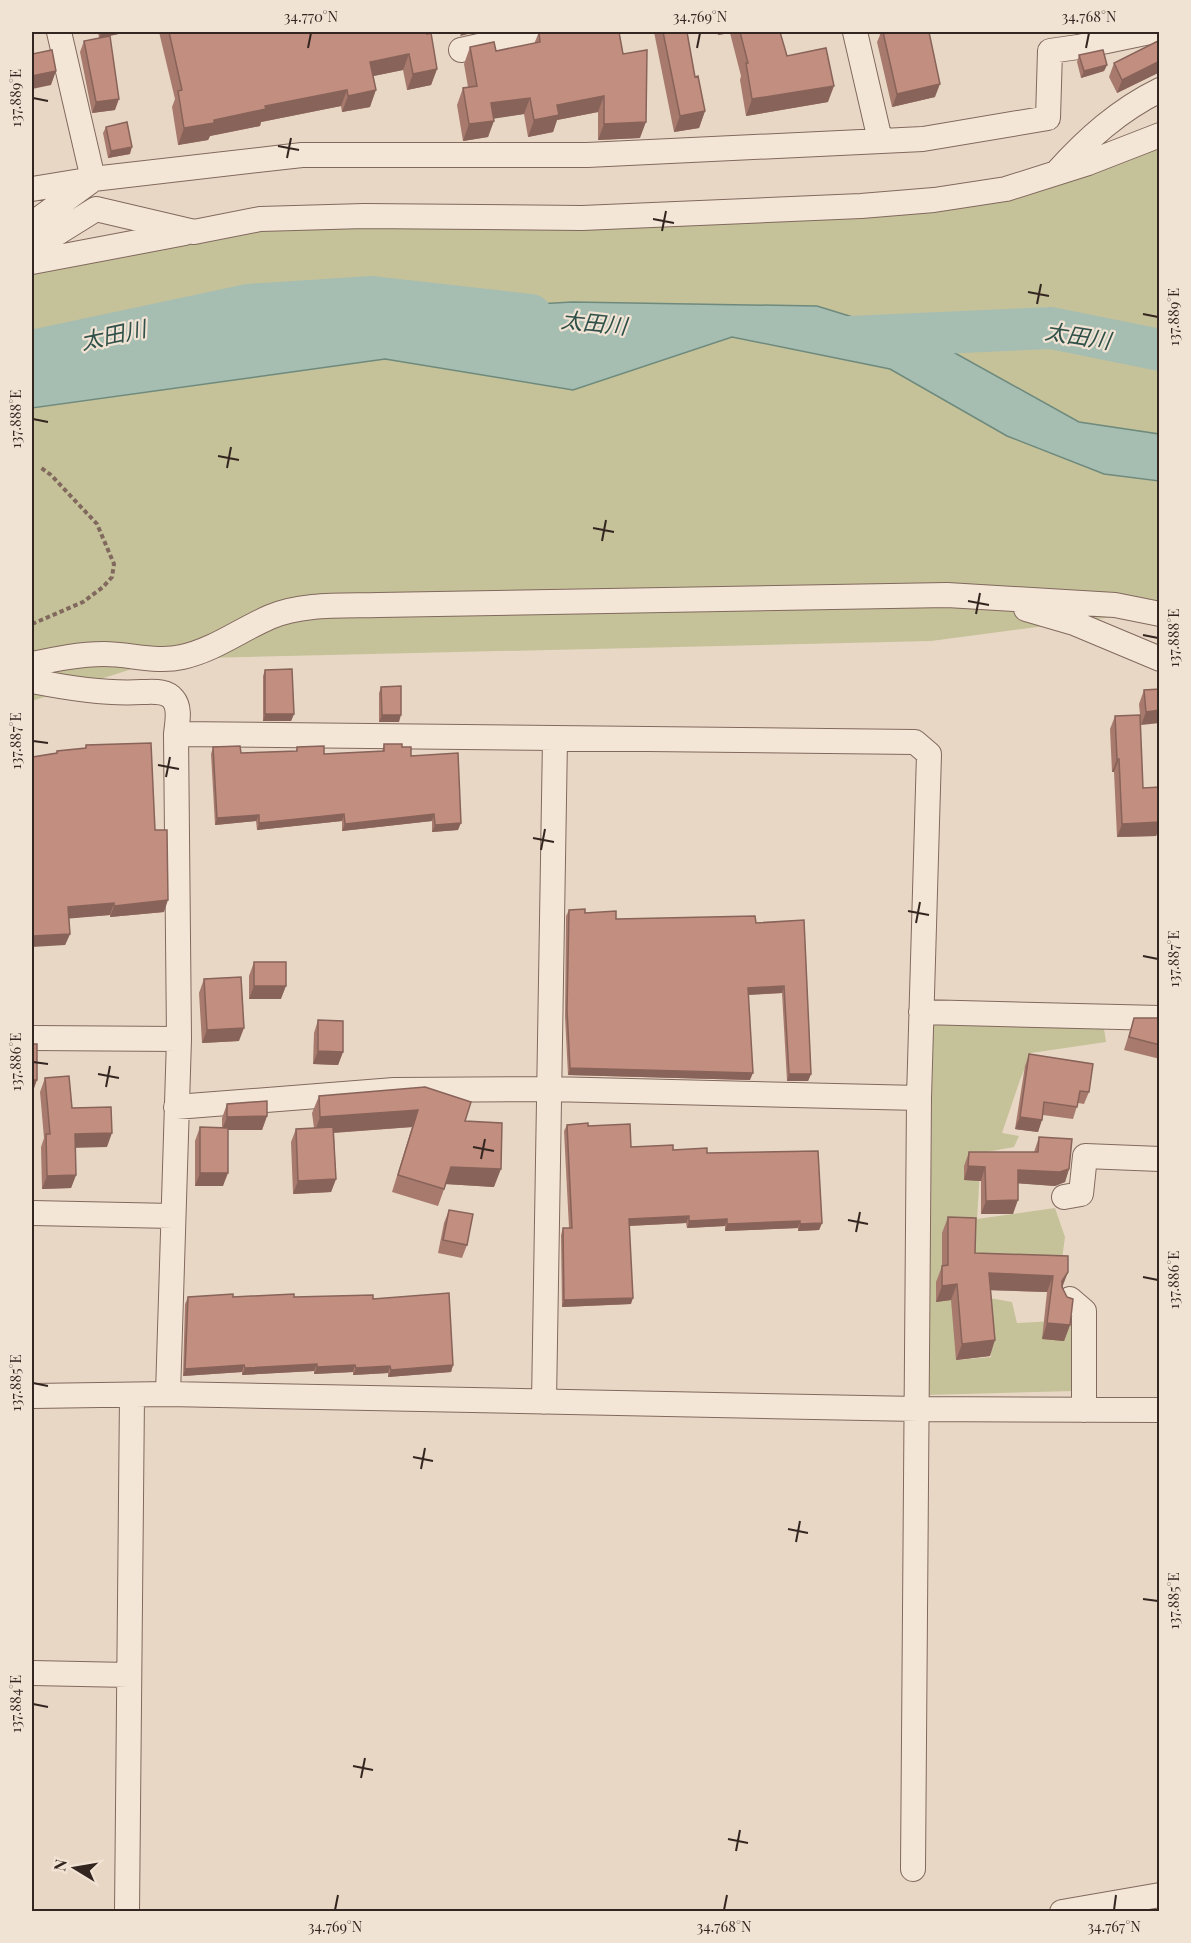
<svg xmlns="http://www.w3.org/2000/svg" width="1191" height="1943" font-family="'Playfair Display','Noto Sans JP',serif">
<rect width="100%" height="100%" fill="#e9d7c5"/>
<!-- green -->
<path fill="#c5c29a" d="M1159,140V611L931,641L163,659L32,701V265L260,219L793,209L1026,183Z
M1102,1016L1106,1042L1031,1053L1020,1080L1002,1133L1019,1136L1014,1147L981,1153L977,1219L1055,1208L1065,1237L1062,1259L962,1264L956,1360L991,1357L984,1297L1012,1302L1017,1323L1076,1320L1075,1391L928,1395L933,1021Z"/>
<!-- water -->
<path fill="#a6bdb1" stroke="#6e8a7d" stroke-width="1.5" d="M572,302L817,306L937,343L1079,422L1159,434V481L1104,474L1007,436L890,369L732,337L573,390L385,359L32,408V352L265,320Z"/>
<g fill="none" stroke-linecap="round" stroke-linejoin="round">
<!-- river -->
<path stroke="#a6bdb1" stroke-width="42" d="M850,337L1051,328L1160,350
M32,351L248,305L372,297L531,315"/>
<!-- minor casing -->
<g stroke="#81695d" stroke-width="26">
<path id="minor" d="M59,32L93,179
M855,32L880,140
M461,50L542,32
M1057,172C1087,139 1119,110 1160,90
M32,189L93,179L302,155H587L923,139L1048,118L1050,51L1078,47L1150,32
M32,224L91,181
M32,240L51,237L96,209L194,232L260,219L364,216L582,218L861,206L934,200L1006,189L1088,163L1160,135
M32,262L185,233
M1026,609L1074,623L1160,659
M32,664C56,659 80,654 104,654C130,654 157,663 182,657C214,650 240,630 270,617C302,603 344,606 379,605L947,595L1115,605L1160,614
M32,681C68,688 105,694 142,692C153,692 166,690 173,699C181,708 177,723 176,734L179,1039L168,1394
M176,734L915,742L929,754L919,1098L913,1869
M921,1012L1160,1018
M32,1038L179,1039
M176,1107L394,1090L549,1089L919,1098
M1064,1197L1081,1194L1085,1156L1160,1159
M32,1213L173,1216
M1070,1299L1084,1311V1410
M32,1396L168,1394L917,1409L1160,1410
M544,1402L555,739
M32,1673L129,1675
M127,1912L132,1395
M1062,1912L1160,1895"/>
</g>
<!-- path -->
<path stroke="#81695d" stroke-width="4" stroke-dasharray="4.5 3" stroke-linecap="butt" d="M32,624L83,602L103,587L112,577L114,564L97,524L51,475L40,467"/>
<!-- minor -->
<use href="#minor" stroke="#f4e6d7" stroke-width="24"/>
</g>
<!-- wall -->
<path fill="#a77a6d" d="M98,32H128L100,38L115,110L92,113L80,52L84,41L99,38Z
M159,32H427L437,69L431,85L407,90L403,70L373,76L370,107L342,112L341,106L261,122L260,126L210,136L208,140L178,145L172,107L175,99Z
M539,32H619L640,138L598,140V112L557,120L553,132L528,137L524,114L494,118L488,137L463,141L457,105L463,88L468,87L464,64L470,47L496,51L534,44Z
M654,32H687L695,77L705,111L699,128L674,132Z
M717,32H780L787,56L828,102L746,116L740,80L741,76L730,33L718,35Z
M879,32H929L935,97L892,107L877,42L880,35Z
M1160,44V72L1117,93L1109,77L1114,63Z
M1079,55L1107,65L1104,71L1081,78L1077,62Z
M106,127L130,154L108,158L103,133Z
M265,670L294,714L291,721H263V676Z
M381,687L399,722H379V693Z
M1160,689L1141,725L1139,704L1144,690Z
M1115,716L1143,788L1160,787V826L1156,836L1117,837L1114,772H1112L1110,729Z
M384,744L402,747L411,756L458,830L432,832V821L342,831V821L257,830L256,821L215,825L211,754L213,747L241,753L296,751L297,747L324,754L382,751Z
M86,745L155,830L164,912L110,917V915L69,918L70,934L65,945L32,759L33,757L56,753L57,751L85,749Z
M569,910L616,919L756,923L804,920L811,1074L808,1081H787L782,993L748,995L750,1080L568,1075L565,1017L566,916Z
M254,962L281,999H249V976Z
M204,979L239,1041L202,1043L199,993Z
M1134,1018H1160V1059L1124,1050Z
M318,1020L343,1052L338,1065L313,1064L314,1033Z
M1029,1054L1089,1092L1084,1104L1078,1103L1073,1119L1043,1115L1038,1132L1015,1129L1025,1066Z
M45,1078L107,1147H75L76,1175L71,1188L42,1189L41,1147L44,1138L40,1092Z
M319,1096L465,1121L494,1187L446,1184L438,1206L392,1192L412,1127L334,1133L336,1179L331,1192L293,1194L291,1142L296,1129L314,1128L312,1113Z
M227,1104L267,1116L262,1130H228L223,1186H195V1141L200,1127L222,1128V1118Z
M567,1125L588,1126L631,1147L707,1153L822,1223L819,1230L798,1231V1228L725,1231V1226L687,1228L686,1223L629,1226L631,1304L562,1307L561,1235L563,1228H569L564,1131Z
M1039,1137L1069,1169L1065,1182L1055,1186L1018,1183L1013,1214H981V1181L964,1180V1166L969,1152H1034Z
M449,1210L467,1245L462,1258L438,1253L444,1223Z
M948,1217L975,1253L1068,1256L1062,1287L1070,1325L1064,1341L1042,1339L1047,1292L991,1290L990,1356L956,1360L951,1300L936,1302V1282L942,1266V1233Z
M188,1297H294L373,1299L453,1365L451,1372L388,1377V1373L353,1375V1372L314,1374V1371L242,1375V1372L183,1376L185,1304Z"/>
<!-- shaded-wall -->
<path fill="#886359" d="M102,32H128L99,38Z
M462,32H476L460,36Z
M719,32H730V33L718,35Z
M409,54L403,70L364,78L370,62Z
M1160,61V72L1117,93L1122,80Z
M1107,65L1104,71L1081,78L1084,71Z
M437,69L431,85L407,90L413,74Z
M56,71L51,85L32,89V76Z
M940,84L935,97L892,107L897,94Z
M834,86L828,102L746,116L752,99Z
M347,90L341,106L261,122L260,126L210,136L208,140L178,145L184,128L265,106Z
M376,90L370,107L342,112L348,96Z
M604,96L598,112L557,120L553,132L528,137L534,120L557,105Z
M530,98L524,114L485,120L491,103Z
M119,99L115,110L92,113L96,102Z
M705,111L699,128L674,132L680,116Z
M494,121L488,137L463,141L469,124Z
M646,122L640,138L598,140L604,124Z
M132,147L130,154L108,158L111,151Z
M1160,710V723L1141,725L1146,712Z
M265,714H294L291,721H263Z
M382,715H401L399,722H379Z
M1117,759H1119L1114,772H1112Z
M344,814L342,821L257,830L259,823Z
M434,814L432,821L342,831L345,824Z
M259,815L256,821L215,825L217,818Z
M1160,822V826L1156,836L1117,837L1122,824Z
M461,823L458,830L432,832L435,825Z
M168,900L164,912L110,917L114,906Z
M114,903L110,915L64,919L68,907Z
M70,934L65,945L32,947V936Z
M254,986H286L281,999H249Z
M784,986L782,993L746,995L748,988Z
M244,1028L239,1041L202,1043L207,1030Z
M318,1051L343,1052L338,1065L313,1064Z
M570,1068L753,1073L750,1080L568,1075Z
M789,1074H811L808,1081H787Z
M32,1080H37L32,1094Z
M418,1110L412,1127L314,1134L320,1117Z
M267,1116L262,1130H222L227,1117Z
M1020,1117L1042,1120L1038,1132L1015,1129Z
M112,1133L107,1147L70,1148L75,1134Z
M968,1166L985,1167L981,1181L964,1180Z
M451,1167L501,1169L494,1187L445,1184Z
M1069,1169L1065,1182L1055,1186L1013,1183L1018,1170Z
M200,1173H228L223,1186H195Z
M76,1175L71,1188L42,1189L47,1176Z
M336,1179L331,1192L293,1194L298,1181Z
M1018,1200L1013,1214H981L986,1201Z
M689,1216L686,1223L626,1226L629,1219Z
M727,1219L725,1226L687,1228L689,1221Z
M800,1221L798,1228L725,1231L727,1224Z
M822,1223L819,1230L798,1231L800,1224Z
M1068,1272L1062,1288V1281Z
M989,1273L1053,1276L1047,1292L983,1290Z
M957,1284L951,1300L936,1302L942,1286Z
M633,1298L631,1304L562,1307L564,1300Z
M1047,1323L1070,1325L1064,1341L1042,1339Z
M995,1340L990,1356L956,1360L962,1344Z
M317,1364L314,1371L242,1375L245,1368Z
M244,1365L242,1372L183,1376L185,1369Z
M355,1365L353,1372L314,1374L317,1367Z
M453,1365L451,1372L388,1377L391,1370Z
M390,1366L388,1373L353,1375L356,1368Z"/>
<!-- building -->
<path fill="#c28e7f" stroke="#886359" stroke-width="1.5" d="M169,32H427V34L431,33L437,69L413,74L409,54L370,62L376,90L348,96L347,90L265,106L266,109L214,120V123L184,128L178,91L182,90Z
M539,32H619L623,54L647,50L646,122L604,124V96L557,105L559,115L534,120L530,98L491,103L494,121L469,124L463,88L477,86L470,47L494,42L496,51L540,42Z
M663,32H687L695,77L698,76L705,111L680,116Z
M740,32H780L787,56L826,48L834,86L752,99L746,63H748Z
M883,32H929L940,84L897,94Z
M110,36L119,99L96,102L84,41Z
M1158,41L1160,44V61L1122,80L1114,63Z
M52,50L56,71L32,76V54Z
M1103,50L1107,65L1084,71L1079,55Z
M127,122L132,147L111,151L106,127Z
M292,669L294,714H265V670Z
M401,686V715H382L381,687Z
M1160,689V710L1146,712L1144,690Z
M1140,715L1143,788L1160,787V822L1122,824L1119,759H1117L1115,716Z
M151,743L155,830H167L168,900L114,906V903L68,907L70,934L32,936V759H33V757L57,753V751L86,748V745Z
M384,744H402V747H411V756L458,753L461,823L435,825L434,814L345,824L344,814L259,823V815L217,818L213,747L240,746L241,753L297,751V747L324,746V754L384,751Z
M585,909V913L616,911V919L755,916L756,923L804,920L811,1074H789L784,986L748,988L753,1073L570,1068L567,1010L569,910Z
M254,962H286V986H254Z
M241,977L244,1028L207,1030L204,979Z
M1134,1018H1160V1045L1129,1037Z
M318,1020L343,1021V1052L318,1051Z
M32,1044H37V1080H32Z
M1029,1054L1093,1064L1089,1092L1080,1091L1077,1107L1044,1102L1042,1120L1020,1117Z
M69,1076L72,1108L111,1107L112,1133L75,1134L76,1175L47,1176L46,1134H50L45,1078Z
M425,1087L471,1102L465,1121L502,1123L501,1169L451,1167L444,1189L398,1175L418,1110L320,1117L319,1096Z
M267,1101V1116L227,1117V1104Z
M588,1123V1126L630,1124L631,1147L673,1145V1150L707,1148V1153L818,1151L822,1223L800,1224V1221L727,1224V1219L689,1221V1216L629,1219L633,1298L564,1300L563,1228H572L567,1125Z
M200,1127L228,1128V1173H200Z
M333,1127L336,1179L298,1181L296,1129Z
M1039,1137L1072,1139L1069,1169L1060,1172L1018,1170V1200L986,1201L985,1167L968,1166L969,1152H1038Z
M449,1210L473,1214L467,1245L443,1240Z
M948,1217L976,1218L975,1253L1068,1256V1272L1062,1281V1287L1067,1297L1073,1299L1070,1325L1047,1323L1053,1276L989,1273L995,1340L962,1344L957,1284L942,1286V1266L948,1265Z
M449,1293L453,1365L391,1370L390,1366L356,1368L355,1365L317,1367V1364L245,1368L244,1365L185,1369L188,1297L233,1294V1297L294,1294V1297L373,1295V1299Z"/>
<!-- ticks -->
<path fill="none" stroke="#33251f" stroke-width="2" d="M308,48L311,33M697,48L700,33M1086,48L1089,33M33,98L48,101M278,146L299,150M287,158L291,138M653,219L674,223M662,231L666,211M1028,292L1049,296M1037,304L1041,284M1143,314L1158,317M33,419L48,422M218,456L239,460M227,468L231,447M593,528L614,532M602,541L606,520M968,601L989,605M976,614L980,593M1143,635L1158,638M33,741L48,743M158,765L179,769M166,777L170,757M533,838L554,842M541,850L545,829M908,911L929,915M916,923L920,902M1143,956L1158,959M33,1062L48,1064M98,1074L119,1078M106,1087L110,1066M473,1147L494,1151M481,1159L485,1139M848,1220L868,1224M856,1232L860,1212M1143,1277L1158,1280M33,1383L48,1386M413,1457L433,1461M421,1469L425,1448M788,1529L808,1533M796,1542L800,1521M1143,1599L1158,1601M33,1704L48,1707M353,1766L373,1770M361,1778L365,1758M728,1839L748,1843M736,1851L740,1830M335,1910L338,1895M724,1910L727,1895M1114,1910L1116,1895"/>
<g text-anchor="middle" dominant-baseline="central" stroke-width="4.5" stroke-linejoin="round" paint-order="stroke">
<!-- water labels -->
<g font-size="22" font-style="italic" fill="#305149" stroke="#f1e3d4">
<text transform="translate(594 322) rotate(6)">太田川</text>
<text transform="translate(113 334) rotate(-12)">太田川</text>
<text transform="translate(1078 335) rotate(9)">太田川</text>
</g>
</g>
<!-- border -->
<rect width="1191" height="1943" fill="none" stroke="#f1e3d4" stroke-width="66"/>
<!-- north arrow -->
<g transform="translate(75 1868) rotate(281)" stroke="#f1e3d4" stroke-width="4.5" paint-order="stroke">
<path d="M0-4.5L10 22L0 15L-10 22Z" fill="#33251f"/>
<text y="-9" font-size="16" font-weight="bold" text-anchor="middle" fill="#33251f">N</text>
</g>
<rect x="33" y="33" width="1125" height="1877" fill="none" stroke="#33251f" stroke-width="2"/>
<g font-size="15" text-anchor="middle" fill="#33251f">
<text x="311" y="22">34.770°N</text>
<text x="700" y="22">34.769°N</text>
<text x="1089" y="22">34.768°N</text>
<text transform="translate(16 98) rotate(-90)" y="5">137.889°E</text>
<text transform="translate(1174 317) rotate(-90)" y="5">137.889°E</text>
<text transform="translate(16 419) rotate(-90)" y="5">137.888°E</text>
<text transform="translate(1174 638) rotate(-90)" y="5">137.888°E</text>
<text transform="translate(16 741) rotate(-90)" y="5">137.887°E</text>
<text transform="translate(1174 959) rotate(-90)" y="5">137.887°E</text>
<text transform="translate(16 1062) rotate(-90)" y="5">137.886°E</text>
<text transform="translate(1174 1280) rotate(-90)" y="5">137.886°E</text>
<text transform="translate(16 1383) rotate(-90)" y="5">137.885°E</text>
<text transform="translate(1174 1601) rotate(-90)" y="5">137.885°E</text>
<text transform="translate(16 1704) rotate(-90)" y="5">137.884°E</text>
<text x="335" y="1932">34.769°N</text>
<text x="724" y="1932">34.768°N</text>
<text x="1114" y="1932">34.767°N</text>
</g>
</svg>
